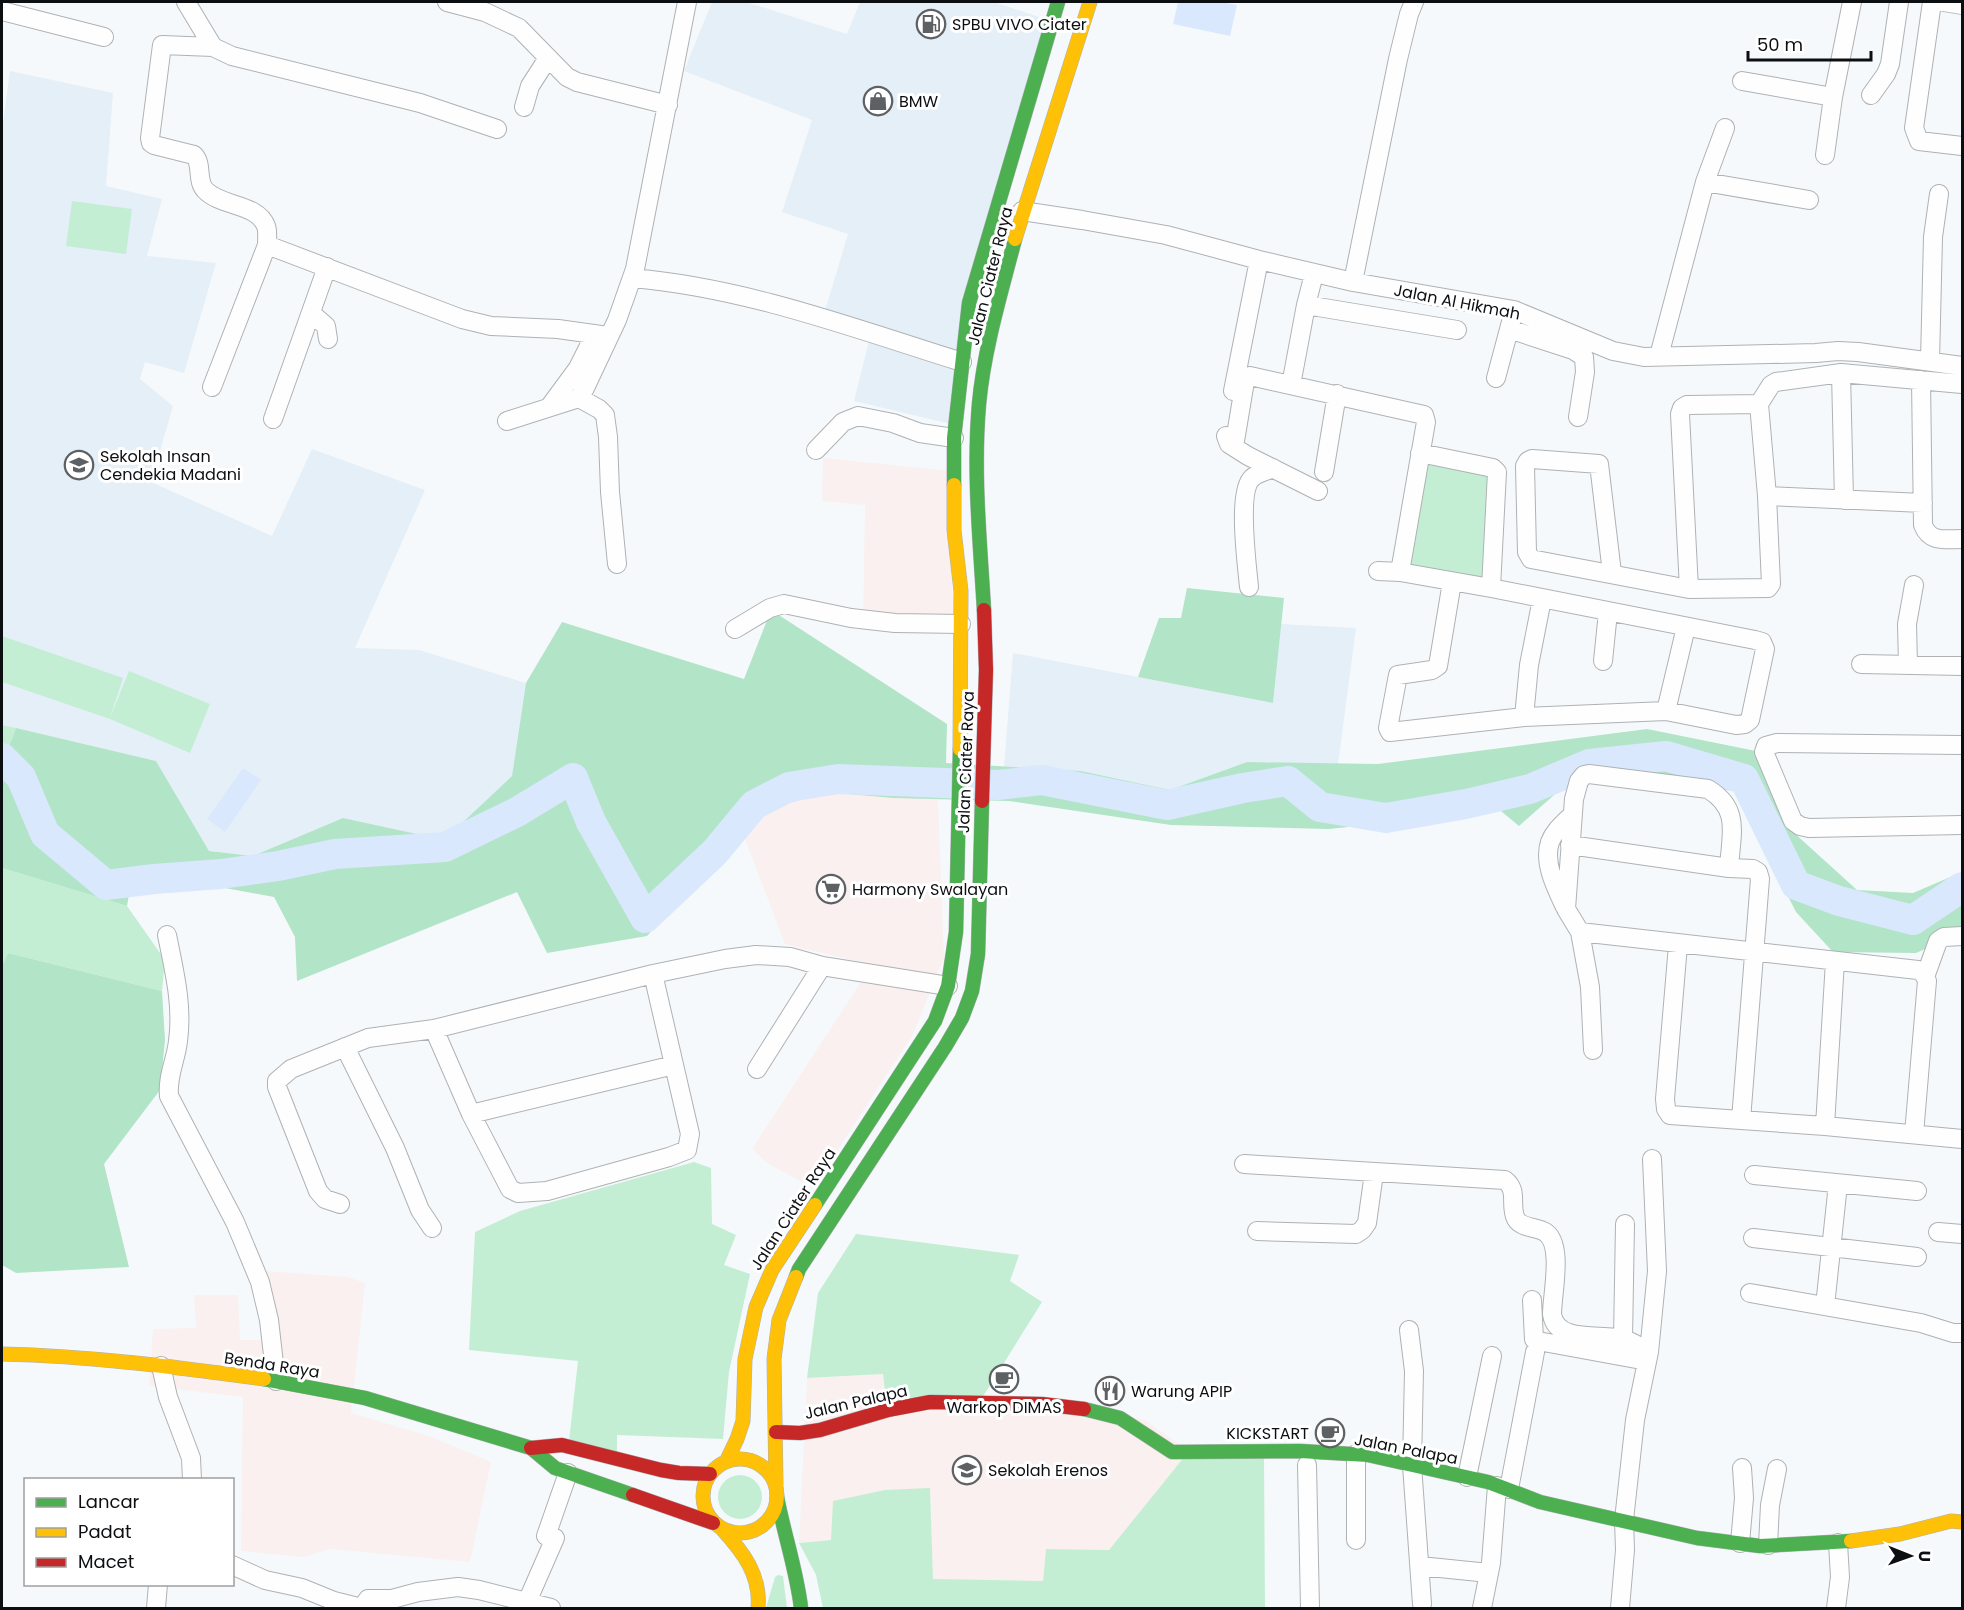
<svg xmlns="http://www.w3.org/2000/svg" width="1964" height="1610" font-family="Poppins,sans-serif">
<rect width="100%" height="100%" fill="#f6f9fb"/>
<!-- commercial -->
<path fill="#faf0ef" d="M823,458L951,471L953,622L863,628L865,505L822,501Z
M825,792L893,798H938L944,958L913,1034L813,1188L767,1163L752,1149L872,965L785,944L742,831L776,807Z
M266,1271L348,1277L365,1283L351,1413L432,1437L491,1462L470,1562L331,1549L303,1557L241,1551L243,1397L149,1386L153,1329L196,1328L194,1295H238L240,1340H276Z
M883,1374L887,1407L1082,1405L1145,1420L1189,1451L1109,1550L1046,1549L1043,1581L933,1580L930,1489L831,1540L799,1543L807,1378Z"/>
<!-- built -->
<path fill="#e5eff7" d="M712,2H746L847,34L860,2H994L1051,21L962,332L955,425L854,401L870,337L822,321L848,234L782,212L812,120L684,71Z
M10,71L113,93L106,186L162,199L147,256L216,263L184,373L145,362L140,379L173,406L151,482L272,536L312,449L425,490L355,648L419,650L526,683L512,776L444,841L343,818L253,856L209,851L156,761L2,725V130Z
M1281,624L1356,628L1338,764L1247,762L1170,790L1081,771L1004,767L1013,653L1273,703Z"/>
<!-- green -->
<path fill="#c3eed4" d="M72,201L132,209L126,254L66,246Z
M1420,453L1493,468L1491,588L1394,572Z
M2,636L123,678L110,718L129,671L210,704L190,753L110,719L2,682Z
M2,725L16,728L2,764Z
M2,868L127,906L165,960L162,991L8,953L2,966Z
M694,1162L711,1168L712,1224L736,1235L724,1265L750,1274L729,1372L723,1439L617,1435V1454L569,1441L578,1361L469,1350L475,1232L520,1211Z
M856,1234L1019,1255L1010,1281L1042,1302L982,1398L887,1407L883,1374L807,1378L818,1293Z
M1189,1451L1264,1456L1265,1608H823L816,1575L799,1543L831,1540L833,1501L885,1490L930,1488L933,1579L1043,1581L1046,1549L1109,1550Z
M718 1497a22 22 0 1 1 44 0a22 22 0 1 1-44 0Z
M778,1575L783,1576L787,1608H766L775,1577Z"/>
<!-- forest -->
<path fill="#b2e4c7" d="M1187,588L1284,598L1273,703L1138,677L1159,618H1181Z
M771,610L947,724L946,763L1081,771L1170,790L1247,762L1378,764L1647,729L1756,751L1792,831L1857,890L1913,893L1962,872V933L1916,953L1833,952L1796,912L1734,791L1624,774L1562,788L1519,826L1501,811L1329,829L1171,825L1009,801L893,798L825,792L776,807L742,831L647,936L547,953L517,892L297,981L295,937L274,897L133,871L127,906L2,868V764L16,728L156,761L209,851L253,856L343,818L444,840L512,776L526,683L562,622L744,679Z
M8,953L162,991L165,1040L160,1090L104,1164L129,1267L16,1273L2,1265V966Z"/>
<!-- water -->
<path fill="#d9e8fd" d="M1178,2H1221L1237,5L1230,36L1173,24Z
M243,768L261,780L225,832L207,819Z"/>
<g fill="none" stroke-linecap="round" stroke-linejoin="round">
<!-- river -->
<path stroke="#d9e8fd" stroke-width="30" d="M2,758L21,777L45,834L106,885L154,879L221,874L278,866L335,854L445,847L517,812L573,778L591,822L645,918L715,852L754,805L789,787L838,779L998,785L1042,780L1167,805L1243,788L1288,781L1320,807L1386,818L1466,804L1530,789L1589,764L1666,756L1744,779L1796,885L1839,901L1913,920L1962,887"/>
<!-- street casing -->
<g stroke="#aeb2b4" stroke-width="20">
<path id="street" d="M186,2L213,47L232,56L420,103L497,129
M447,2L485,12L519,28L567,77L577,82L668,105
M1932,2L1914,128L1919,141L1962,146
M1944,2L1962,5
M2,11L104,37
M1742,81L1833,97
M1871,95L1886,74L1890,64L1899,2
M524,107L530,86L548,58
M1825,155L1833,97L1852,2
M1705,182L1809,200
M1022,211L1082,220L1166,235L1259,260L1353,282L1514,310L1613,351L1644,357L1816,353L1838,351L1858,352L1962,366
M267,245L462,319L491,326L558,329L608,336
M1314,274L1306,305L1457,330
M632,278C747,288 853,328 962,362
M1353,282L1398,59L1409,14L1414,2
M311,313L326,326L328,339
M1509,329L1573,350L1584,357L1585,372L1578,417
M1659,356L1705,182L1725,128
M1930,361L1933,237L1939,194
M1841,373L1844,500
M1496,378L1512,318
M1921,380L1923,525C1930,543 1945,539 1962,539
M1291,385L1306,305
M212,387L267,245C267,239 268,231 266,226C257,203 221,207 205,190C196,180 203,164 194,155L154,145L151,143L150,138L162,45L213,47
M1233,391L1259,260
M579,398L599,409L605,415L608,437L610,492L617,564
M550,406L578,368L595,334
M273,419L327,267
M507,421L579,398L585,388L617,320L635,269L687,2
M1226,436L1229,444L1248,456L1318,491
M1235,441L1244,387L1246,378L1250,376L1424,415L1426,422L1400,572
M816,450L843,422L858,416L893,423L920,433L954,438
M1420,453L1493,468L1497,472L1491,588
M1324,472L1337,394
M1767,496L1923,503
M1378,571L1400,572L1491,588L1755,640L1762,642L1765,649L1750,720L1745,724L1736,725L1666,711L1524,717L1390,732L1388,728L1398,675L1432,670L1438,666L1452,582
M1612,573L1599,464L1532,459L1528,461L1525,466L1527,552L1531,559L1689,589L1768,588L1771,584L1767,496L1759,404L1771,385L1776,382L1841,373L1962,384
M1249,587C1247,565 1237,492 1252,478C1257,473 1267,471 1273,468
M1689,589L1680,414L1682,408L1687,405L1759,404
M735,629L770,608L784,604L851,618L895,623L961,624
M1603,661L1608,612
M1861,664L1962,666
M1908,665L1907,624L1914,585
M1666,711L1686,627
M1524,717L1529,665L1542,599
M1962,745L1777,743L1766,746L1764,752L1793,821L1800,826L1809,828L1962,825
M1570,845L1729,868L1753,869L1758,872L1760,879L1741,1120
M1565,907C1556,888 1543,863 1550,842C1554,831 1564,823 1572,815
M1580,932L1918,970L1924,974L1927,981L1914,1134
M167,935C174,970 183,1005 178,1041C176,1060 167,1076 169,1096L235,1222L260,1282L269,1320L276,1381
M1678,945L1665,1099L1666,1109L1670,1115L1825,1126L1962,1139
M1925,977L1938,941L1944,937L1962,936
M434,1029L471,1114L510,1189L518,1193L547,1191L669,1157L687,1150L690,1134L653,974
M345,1047L395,1148L420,1210L432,1228
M1593,1050L1590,987L1580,932L1566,909L1574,799L1579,781L1584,775L1589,774L1708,789C1741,809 1731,834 1729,868
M757,1069L822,966
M471,1114L674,1065
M1825,1126L1835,961
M1244,1164L1505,1180C1519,1191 1509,1205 1516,1219C1521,1228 1537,1227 1545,1232C1564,1244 1552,1294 1552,1314C1556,1344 1602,1333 1623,1339C1632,1341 1641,1348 1649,1352
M1754,1175L1917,1191
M340,1204L325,1199L318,1191L277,1087V1081L291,1069L368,1038L434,1029L653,974L725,959L756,955L790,957L822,966L948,986
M1257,1231L1356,1234L1362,1230L1367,1223L1374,1173
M1938,1232L1962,1234
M1753,1238L1917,1257
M1750,1293L1921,1323L1953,1333H1962
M1532,1300L1534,1339L1538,1341L1647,1361
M1825,1306L1838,1184
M1409,1330L1414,1371L1412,1465L1422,1604
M1623,1339L1625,1224
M161,1366L168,1397L191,1458L192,1480
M1307,1465L1310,1608
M1467,1477L1492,1356
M1509,1489L1535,1352
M1356,1540V1454
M1740,1543L1744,1498L1742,1468
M1768,1545L1770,1505L1777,1469
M232,1565L265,1580L302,1588L334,1601L362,1608L368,1599H392L418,1592L458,1587L479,1590L551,1608
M1420,1566L1489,1573
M527,1602L555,1538L546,1536L568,1473
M156,1608L158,1584
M1482,1608L1491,1563L1497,1486
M1620,1608L1625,1550L1624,1520L1635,1420L1649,1352L1657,1271L1652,1159
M1836,1608L1840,1577L1838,1543"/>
</g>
<!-- fast casing -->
<g stroke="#aeb2b4" stroke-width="15">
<path id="fast" d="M954,485V438L969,303L1058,2
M984,610C980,541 973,473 979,404C984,349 1001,293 1015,239
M815,1205L935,1021L948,986L956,932L960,749
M796,1277L799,1269L945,1047L962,1018L972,991L978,954L982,801
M264,1379L365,1398L531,1448L555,1468L633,1495
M1084,1409L1120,1418L1172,1452L1300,1451L1368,1455L1488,1482L1540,1502L1697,1538L1760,1546L1851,1541
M777,1497C784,1534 797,1572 801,1608"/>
</g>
<!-- slow casing -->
<g stroke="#aeb2b4" stroke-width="15">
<path id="slow" d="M1015,239L1090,2
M954,485V530L961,591L960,749
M2,1354C90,1356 176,1367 264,1379
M703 1496a37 37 0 1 1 74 0a37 37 0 1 1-74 0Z
M726,1462L737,1439L743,1421L745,1359L756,1307L772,1270L815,1205
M776,1485L774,1359L779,1320L796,1277
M722,1529C743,1552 761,1575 758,1608
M1851,1541L1900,1534L1951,1521L1962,1522"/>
</g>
<!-- jam casing -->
<g stroke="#aeb2b4" stroke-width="15">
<path id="jam" d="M982,801L986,670L984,610
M776,1432L800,1433L820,1430L888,1410L930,1402L1042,1404L1084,1409
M531,1448L562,1445L661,1470L679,1473L710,1474
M633,1495L713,1523"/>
</g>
<!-- street -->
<use href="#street" stroke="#fefefe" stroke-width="18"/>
<!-- fast -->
<use href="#fast" stroke="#4caf50" stroke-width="14"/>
<!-- slow -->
<use href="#slow" stroke="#ffc107" stroke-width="14"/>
<!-- jam -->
<use href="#jam" stroke="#c62828" stroke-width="14"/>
</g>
<!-- icons -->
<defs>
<g id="fuel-ring" transform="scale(1.5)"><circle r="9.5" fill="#fff" stroke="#5e6164" stroke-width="1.5"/><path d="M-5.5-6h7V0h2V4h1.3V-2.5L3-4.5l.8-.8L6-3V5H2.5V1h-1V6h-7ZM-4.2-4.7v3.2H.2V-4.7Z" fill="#5e6164"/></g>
<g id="shop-ring" transform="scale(1.5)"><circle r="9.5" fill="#fff" stroke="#5e6164" stroke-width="1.5"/><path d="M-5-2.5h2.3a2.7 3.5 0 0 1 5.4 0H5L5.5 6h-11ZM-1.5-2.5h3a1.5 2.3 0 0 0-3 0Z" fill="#5e6164"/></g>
<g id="school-ring" transform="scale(1.5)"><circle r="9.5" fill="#fff" stroke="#5e6164" stroke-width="1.5"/><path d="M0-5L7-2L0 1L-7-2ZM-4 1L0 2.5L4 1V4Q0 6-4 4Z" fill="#5e6164"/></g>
<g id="supermarket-ring" transform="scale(1.5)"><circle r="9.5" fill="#fff" stroke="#5e6164" stroke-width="1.5"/><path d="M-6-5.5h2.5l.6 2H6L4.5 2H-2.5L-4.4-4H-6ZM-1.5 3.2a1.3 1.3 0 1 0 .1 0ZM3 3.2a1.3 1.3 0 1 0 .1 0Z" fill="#5e6164"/></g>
<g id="cafe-ring" transform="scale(1.5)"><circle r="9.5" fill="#fff" stroke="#5e6164" stroke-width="1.5"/><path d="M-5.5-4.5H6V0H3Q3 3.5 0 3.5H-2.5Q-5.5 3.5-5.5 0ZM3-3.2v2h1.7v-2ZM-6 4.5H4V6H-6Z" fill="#5e6164"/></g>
<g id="restaurant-ring" transform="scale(1.5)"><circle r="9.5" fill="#fff" stroke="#5e6164" stroke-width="1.5"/><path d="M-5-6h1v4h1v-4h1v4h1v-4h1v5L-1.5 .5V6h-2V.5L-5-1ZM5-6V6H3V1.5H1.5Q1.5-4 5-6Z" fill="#5e6164"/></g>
</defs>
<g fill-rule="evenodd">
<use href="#fuel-ring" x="931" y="24"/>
<use href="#shop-ring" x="878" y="101"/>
<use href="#school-ring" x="79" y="465"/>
<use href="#supermarket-ring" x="831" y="889"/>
<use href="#cafe-ring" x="1004" y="1379"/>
<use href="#restaurant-ring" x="1110" y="1391"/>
<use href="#cafe-ring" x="1330" y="1433"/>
<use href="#school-ring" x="967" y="1470"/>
</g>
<g text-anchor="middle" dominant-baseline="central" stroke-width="6" stroke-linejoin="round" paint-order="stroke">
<!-- poi labels -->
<g font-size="16" fill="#0c0f12" stroke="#fff" text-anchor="start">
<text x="952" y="24">SPBU VIVO Ciater</text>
<text x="899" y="101">BMW</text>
<text x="100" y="456">Sekolah Insan<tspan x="100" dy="18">Cendekia Madani</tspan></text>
<text x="852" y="889">Harmony Swalayan</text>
<text x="1131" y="1391">Warung APIP</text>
<text x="1004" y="1407" text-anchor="middle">Warkop DIMAS</text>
<text x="1309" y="1433" text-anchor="end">KICKSTART</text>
<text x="988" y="1470">Sekolah Erenos</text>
</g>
<!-- street labels -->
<g font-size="16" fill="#0c0f12" stroke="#fff">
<text transform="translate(990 276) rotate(-76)">Jalan Ciater Raya</text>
<text transform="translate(1457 302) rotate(11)">Jalan Al Hikmah</text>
<text transform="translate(966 762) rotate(-88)">Jalan Ciater Raya</text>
<text transform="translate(793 1209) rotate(-57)">Jalan Ciater Raya</text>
<text transform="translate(272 1365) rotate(9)">Benda Raya</text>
<text transform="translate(856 1402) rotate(-13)">Jalan Palapa</text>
<text transform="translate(1406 1449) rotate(11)">Jalan Palapa</text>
</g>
</g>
<!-- border -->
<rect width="1964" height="1610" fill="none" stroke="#0c0f12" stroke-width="6"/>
<!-- legend -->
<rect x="24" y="1478" width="210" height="108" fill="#ffffff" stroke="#9e9fa0" stroke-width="1.5"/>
<rect x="36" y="1498" width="30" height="9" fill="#4caf50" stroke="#9e9fa0" stroke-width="1.5"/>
<text x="78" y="1508" font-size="18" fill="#0c0f12">Lancar</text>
<rect x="36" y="1528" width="30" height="9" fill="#ffc107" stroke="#9e9fa0" stroke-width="1.5"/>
<text x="78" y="1538" font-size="18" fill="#0c0f12">Padat</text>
<rect x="36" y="1558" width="30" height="9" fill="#c62828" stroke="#9e9fa0" stroke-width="1.5"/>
<text x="78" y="1568" font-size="18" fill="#0c0f12">Macet</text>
<!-- north arrow -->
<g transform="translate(1910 1556) rotate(91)" stroke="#ffffff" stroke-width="4.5" paint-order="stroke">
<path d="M0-4.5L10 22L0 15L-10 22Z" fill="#0c0f12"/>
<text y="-9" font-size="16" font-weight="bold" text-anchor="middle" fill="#0c0f12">U</text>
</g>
<!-- scale -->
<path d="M1748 51v9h123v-9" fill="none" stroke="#0c0f12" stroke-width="3"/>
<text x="1757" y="51" font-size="18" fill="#0c0f12" stroke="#ffffff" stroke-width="4.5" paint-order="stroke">50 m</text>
</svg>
